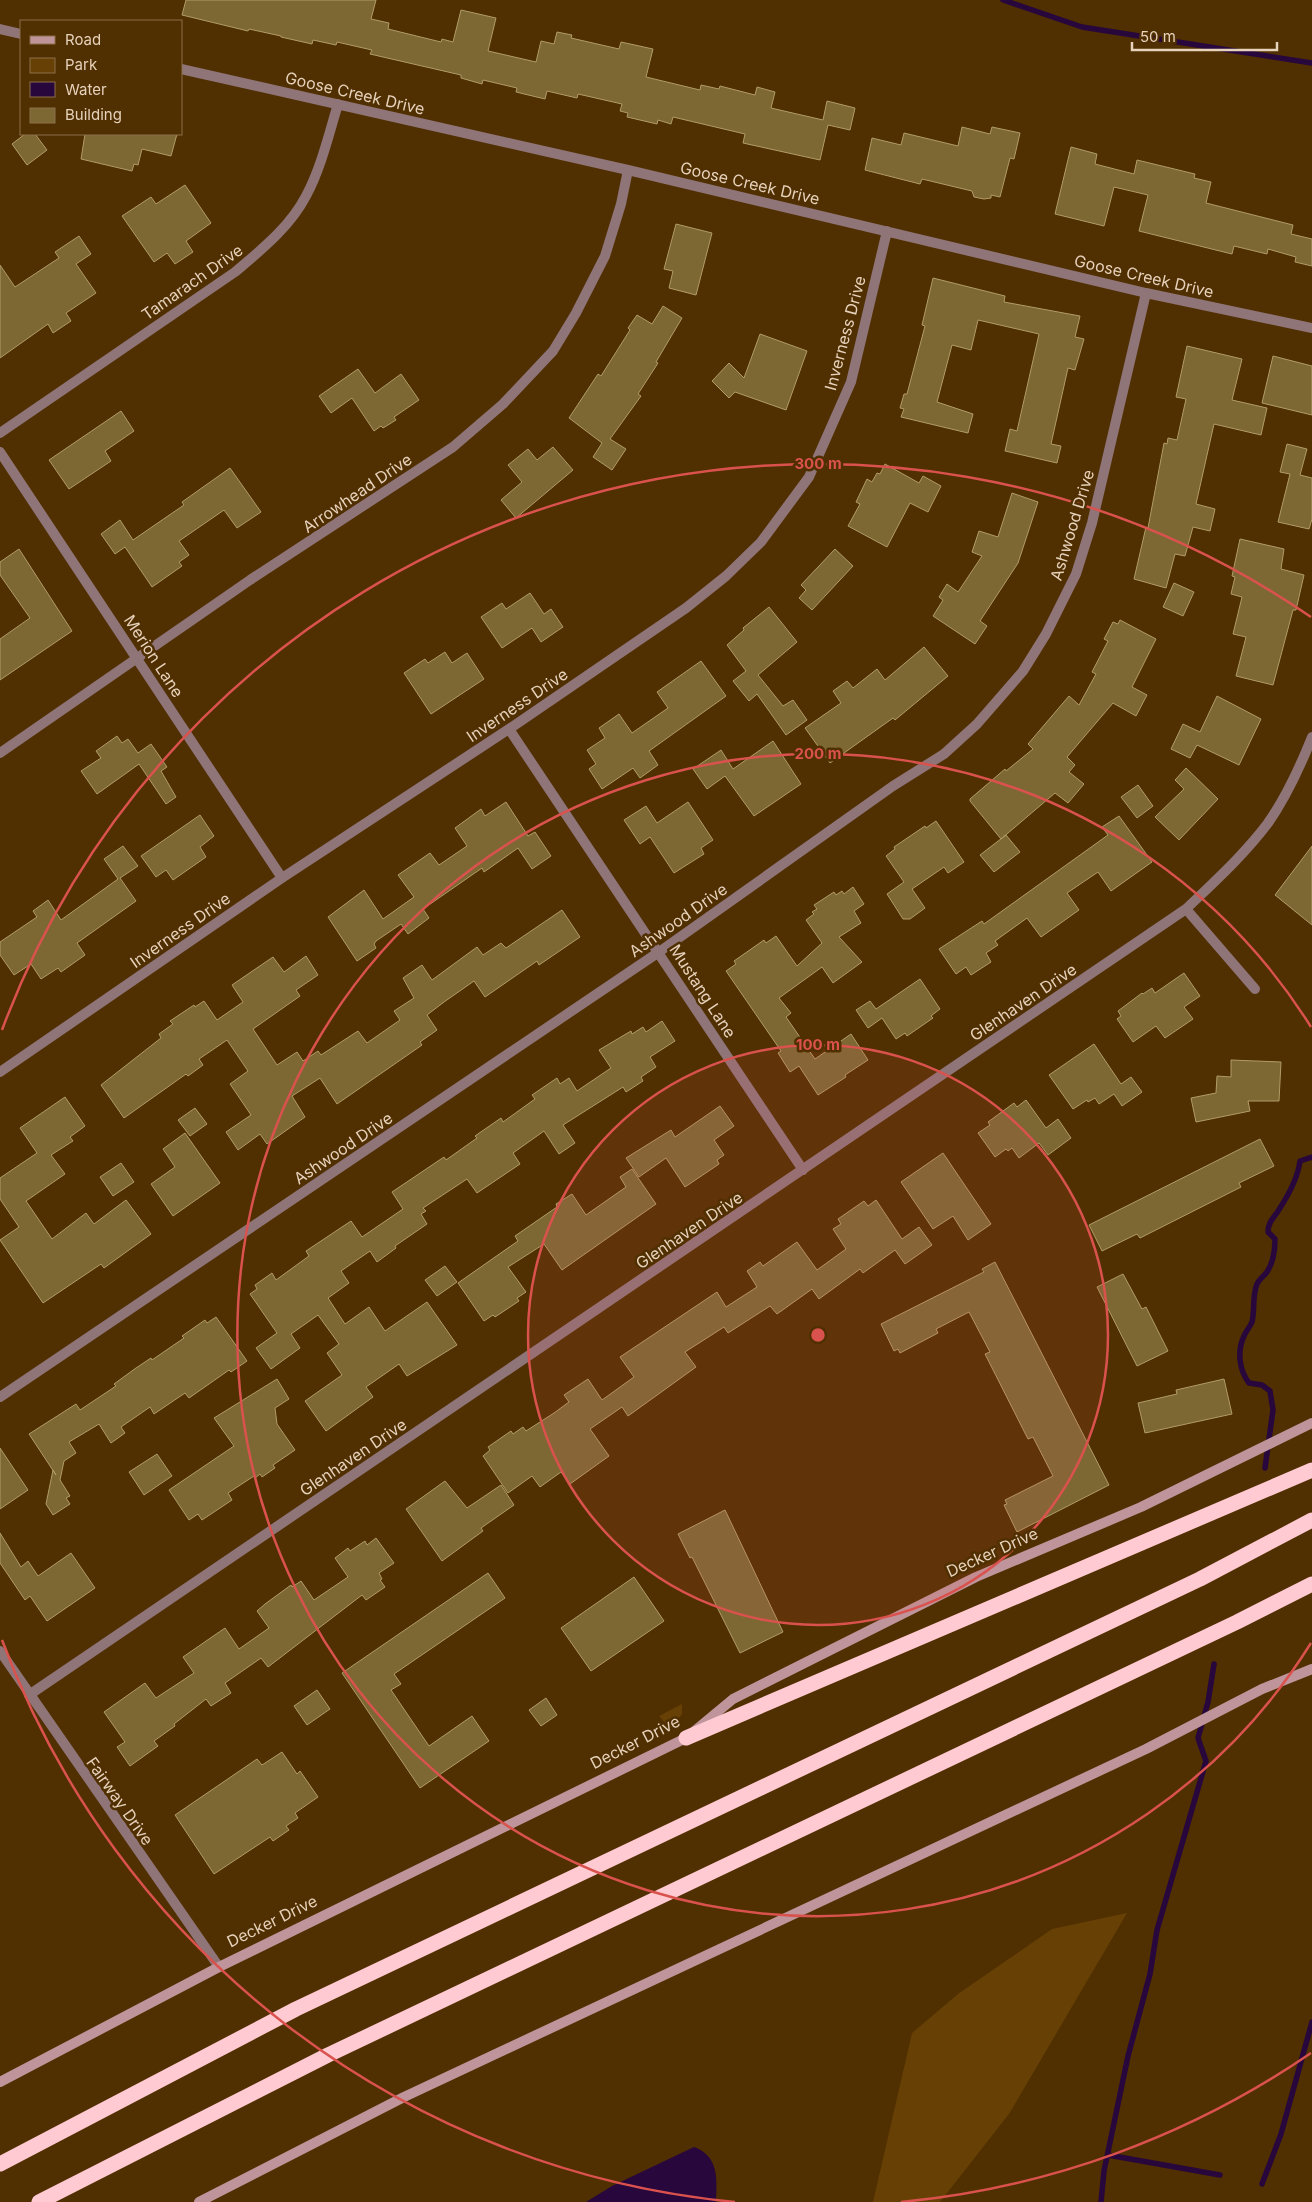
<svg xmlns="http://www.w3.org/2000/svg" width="1312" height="2202" font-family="Inter,sans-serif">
<rect width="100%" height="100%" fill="#502f00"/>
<!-- green -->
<path fill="#674005" d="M682,1704V1714L675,1723H665L659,1716Z
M1127,1913L1009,2114L940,2202H873L912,2033L958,1994L1052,1929Z"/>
<!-- water -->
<path fill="#28073c" d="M694,2147C719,2156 717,2179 716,2202H586L612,2186Z"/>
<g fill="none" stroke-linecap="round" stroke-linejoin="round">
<!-- stream -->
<path stroke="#28073c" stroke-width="5.5" d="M1003,0L1082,27L1312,63
M1265,1468L1273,1410L1270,1391L1262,1385L1249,1383C1239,1370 1237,1351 1244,1336C1246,1331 1250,1327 1252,1322C1255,1310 1252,1297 1257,1284C1259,1279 1263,1277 1267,1272C1273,1263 1275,1250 1275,1239L1268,1232C1268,1221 1275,1217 1280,1208C1289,1194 1298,1177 1300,1161L1312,1157
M1108,2155L1220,2175
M1262,2184L1281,2134L1312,2022
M1101,2202L1104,2171L1128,2056L1150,1974L1157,1930L1206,1761L1198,1738L1208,1702L1214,1664"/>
</g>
<!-- building -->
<path fill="#7d6834" stroke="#b19c67" d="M186,0H376L371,19L389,23L388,29L441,42L442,39L453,42L461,10L496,18L488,51L536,62L541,41L554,44L557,32L572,35L571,38L619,49L621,42L653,49L646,77L700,90L701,85L719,89L720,86L755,95L757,87L775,92L771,108L823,120L827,101L855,108L850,130L828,125L820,160L743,143L745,134L673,117L671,124L658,120L657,124L627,117L628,113L620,111L622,104L578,94L577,98L547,91L545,99L516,92L517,88L483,80L482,84L461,78V75L370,54L372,50L337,42L336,45L313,40L312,44L281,37V36L249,29L248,31L182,15Z
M962,127L990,134L992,127L1020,133L1014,159L1010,158L1000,197L991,195V198L984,199L974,197L972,191L922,179L920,184L865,170L872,138L901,145L904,133L958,146Z
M25,134H35L47,150L27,165L12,144Z
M85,134H177L171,156L142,149L138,165L134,164L132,171L81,159Z
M1071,147L1097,154L1095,164L1134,174L1137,160L1195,174L1194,178L1211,182L1206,203L1293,225L1291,234L1312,239V266L1295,262L1296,257L1268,249L1267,254L1234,246L1232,254L1139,231L1148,195L1114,187L1104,226L1055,214Z
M185,185L211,223L186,241L193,252L175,264L167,253L154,262L122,216L151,197L156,204Z
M676,224L712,233L696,295L669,288L673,271L664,269Z
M79,236L91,254L76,264L96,293L66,313L71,321L53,333L48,324L0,358V265L15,287L59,258L55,252Z
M933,278L1005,296L1004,302L1080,316L1075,337L1084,339L1075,370L1068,368L1051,444L1061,446L1057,463L1005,451L1010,429L1017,431L1039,334L978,320L971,350L952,345L937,402L973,414L968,433L901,417L904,409L900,408L904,394H907L925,326L922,325Z
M663,306L682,318L656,362L658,363L638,394L641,396L610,439L626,449L612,470L593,457L602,443L569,418L598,374L601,376L630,330L628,328L637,315L652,324Z
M760,334L807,351L786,410L735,392L729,398L712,381L729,363L744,378Z
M1187,346L1242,359L1232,400L1267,408L1261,435L1214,424L1196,504L1215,509L1210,531L1193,527L1185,556L1175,554L1166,588L1134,579L1146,527L1148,528L1164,443L1167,444L1168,438L1177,440L1186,399L1176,397Z
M1273,356L1312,366V415L1262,403Z
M358,369L375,393L401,374L419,400L394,417L396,420L383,428L381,426L374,431L352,398L331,413L319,396Z
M121,411L134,431L105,451L111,461L69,489L49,460Z
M1287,444L1307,449L1300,475L1312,478V519L1309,529L1278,522L1290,474L1280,472Z
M553,447L573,470L516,518L501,500L522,482L508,465L528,449L537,460Z
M885,464L919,483L923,476L941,486L928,512L910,503L887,547L848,526L860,504L856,502L867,479L872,482L877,473L880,474Z
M230,468L261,512L237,528L224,510L179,541L189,555L179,562L182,566L152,587L125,547L115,554L101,534L120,520L133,540L184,505L182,502Z
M1012,493L1038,502L1018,563L980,621L987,626L975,644L933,616L943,600L939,597L947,584L958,592L982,556L972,552L979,531L998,537Z
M1240,539L1284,549L1281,569L1304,575L1296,610H1293L1273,685L1236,676L1246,637L1233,634L1242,597L1231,594L1235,577L1232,576Z
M19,549L72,631L0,680V639L30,618L0,575V562Z
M835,549L853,566L812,610L799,598L806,590L801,585Z
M1174,583L1194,592L1183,616L1163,607Z
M530,593L544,614L551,609L563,627L541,642L532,628L502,648L481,617L502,603L506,609Z
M769,607L797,642L758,675L783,706L793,700L807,720L786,735L757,694L749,701L733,681L746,671L727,645L744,630L743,628Z
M1120,620L1156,639L1132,687L1147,695L1136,716L1113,703L1067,757L1075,765L1069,772L1084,784L1068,803L1055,793L1001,839L970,801V799L1005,769L1006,771L1033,749L1028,744L1069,696L1079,705L1096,674L1092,672L1108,641L1104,639L1113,622L1118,624Z
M924,647L948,676L895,720L893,718L830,763L805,728L841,703L833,691L847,681L853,688L877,669L885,680Z
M445,652L452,663L467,653L484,679L431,714L404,673L425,659L428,663Z
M701,661L726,696L649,751L658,765L640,778L633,768L602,789L589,769L596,764L587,750L605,738L599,728L619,714L632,733L668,708L657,692Z
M1217,696L1261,719L1239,765L1197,745L1190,758L1171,749L1183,724L1200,732Z
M117,736L122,743L128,739L138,753L151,744L167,767L161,771L176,797L166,804L139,764L97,794L81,771L101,758L96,751Z
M773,741L801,784L754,816L725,776L707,789L693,769L721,750L733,769Z
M1186,768L1218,799L1179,840L1155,817L1184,789L1175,780Z
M1138,785L1153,806L1137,818L1121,797Z
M506,802L528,836L535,832L551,856L532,869L518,848L484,872L482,868L423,909L429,918L408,934L401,924L376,941L374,944L376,948L357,961L328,917L364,890L383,919L414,897L398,875L430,853L439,865L467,846L455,828L481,809L485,816Z
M688,802L713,840L701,848L704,854L674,873L650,837L640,844L624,820L646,806L657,823Z
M200,815L214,836L200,847L206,857L173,880L166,870L156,877L141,856Z
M1119,816L1152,862L1111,891L1098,872L1067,893L1079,910L1041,937L1027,918L995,941L998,945L986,953L991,962L971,975L966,967L956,974L939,949L982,921L984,924L1108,835L1102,827Z
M936,821L964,862L948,873L944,867L912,889L925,908L910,919H903L887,894L904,882L886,856L895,849L894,847L925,826L926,828Z
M1006,835L1020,852L994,872L980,855Z
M123,846L138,866L120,878L136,901L77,943L85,955L61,972L58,968L41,979L31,964L14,975L0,955V942L37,917L33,911L48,900L61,920L118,879L104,859Z
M1312,846V925L1275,895Z
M853,887L864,904L854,911L861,923L839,937L862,962L833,983L822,967L779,998L791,1013L786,1017L815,1059L851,1034L868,1060L845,1075L846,1077L818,1095L799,1066L790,1072L778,1053L781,1051L726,971L736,964L734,961L764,940L766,943L776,936L797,966L822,943L806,920L814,914L812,912L817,909L814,905L834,892L836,895L842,891L844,894Z
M562,910L580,937L539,965L537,961L485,997L474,981L444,1002L427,1015L437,1030L420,1042L422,1045L337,1104L320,1078L292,1096L305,1117L267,1144L260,1134L238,1150L226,1132L251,1115L230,1084L248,1071L227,1040L199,1059L203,1065L188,1076L186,1074L124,1118L101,1085L161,1038L159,1034L173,1024L170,1021L194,1005L195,1007L204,1001L217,1020L243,1002L232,985L273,957L284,972L306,956L318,975L296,990L300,996L253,1029L277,1065L297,1052L303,1061L318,1051L321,1055L358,1031L367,1043L400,1020L394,1011L414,998L403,978L422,965L432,980L477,947L483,955L501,943L506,948Z
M1184,973L1200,996L1184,1007L1193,1019L1165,1038L1156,1026L1133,1042L1117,1019L1121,1016L1118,1011L1142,993L1143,994L1152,988L1155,993Z
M920,979L940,1009L931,1016L933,1018L907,1036L905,1033L896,1039L882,1018L868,1028L856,1010L870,1001L876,1009Z
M662,1021L675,1041L650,1057L656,1067L641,1077L643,1081L626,1092L623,1087L563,1125L575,1143L559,1154L544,1131L513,1153L520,1164L477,1193L467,1179L423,1208L426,1211L421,1214L427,1224L395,1246L396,1248L377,1262L370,1251L341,1271L349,1283L328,1298L345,1324L369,1307L385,1331L427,1302L457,1345L407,1376L399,1364L366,1387L373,1397L326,1431L305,1401L342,1375L327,1353L339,1344L318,1315L291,1334L300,1348L271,1369L256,1348L277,1333L250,1294L257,1289L255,1285L272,1273L276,1280L309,1256L306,1251L351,1221L362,1237L403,1209L392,1192L444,1157L446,1160L477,1138L475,1136L501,1118L503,1122L535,1099L532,1095L557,1078L560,1084L569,1078L577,1091L611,1068L599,1050L631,1031L632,1034L643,1027L646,1032Z
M1094,1044L1121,1084L1131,1077L1142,1092L1122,1106L1114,1094L1099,1104L1095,1098L1088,1102L1087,1100L1073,1109L1049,1075Z
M1231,1060L1281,1062L1279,1101H1248L1250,1111L1196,1122L1191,1098L1216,1093L1217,1076L1231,1077Z
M65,1097L85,1126L70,1137L73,1141L51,1155L65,1174L26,1201L52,1239L86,1213L94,1224L126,1200L151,1234L104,1268L101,1264L43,1303L0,1240L19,1227L0,1199V1178L37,1153L20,1128Z
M1026,1100L1046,1128L1058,1119L1071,1138L1048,1155L1039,1143L1019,1158L1012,1148L1008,1151L1006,1149L995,1157L978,1133L990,1125L988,1122L1014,1103L1017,1107Z
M720,1106L734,1126L714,1140L724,1155L717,1160L719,1164L685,1187L666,1158L639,1177L626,1158L671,1130L675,1137Z
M195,1108L207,1124L190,1136L178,1120Z
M185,1133L220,1183L173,1216L151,1184L175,1167L163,1149Z
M1260,1139L1274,1166L1239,1183L1241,1187L1140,1238L1137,1234L1102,1251L1089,1225Z
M943,1153L991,1224L968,1240L953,1216L933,1229L901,1182Z
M121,1163L134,1182L113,1196L100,1177Z
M632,1169L656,1204L562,1270L544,1244L508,1267L526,1292L517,1298L519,1301L495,1317L493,1315L484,1321L458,1283L518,1241L515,1236L557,1207L556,1204L572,1194L586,1215L626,1187L620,1177Z
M876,1200L902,1239L919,1227L932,1245L905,1264L895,1250L863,1273L860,1269L819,1299L812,1289L777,1314L770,1306L728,1333L724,1327L685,1352L696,1367L628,1416L622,1407L590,1429L609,1456L570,1484L561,1472L540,1487L532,1476L508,1493L483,1456L490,1450L488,1447L511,1431L513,1434L523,1427L526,1431L554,1413L569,1402L564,1395L588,1379L602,1400L634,1377L620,1357L717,1292L726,1307L757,1287L747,1271L760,1262L763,1266L797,1242L817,1270L846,1249L833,1229L841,1224L838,1219L864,1201L868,1206Z
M995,1262L1109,1485L1017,1532L1004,1505L1007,1504L1005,1500L1053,1476L1033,1437L1028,1439L985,1354L990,1352L969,1312L936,1329L938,1333L900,1353L898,1349L894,1351L881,1324L984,1272L982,1269Z
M445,1266L457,1282L437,1296L425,1280Z
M1123,1274L1142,1309L1146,1307L1168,1351L1137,1366L1097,1287Z
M216,1317L247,1361L231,1372L229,1370L189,1398L185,1393L154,1414L150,1407L121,1427L125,1433L111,1443L99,1424L69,1442L76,1453L64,1461L60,1480L70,1496L66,1498L70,1504L53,1515L46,1504L53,1470L56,1475L29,1434L76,1404L80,1410L116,1386L114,1384L136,1368L151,1358L152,1360L184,1338L182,1336L205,1320L207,1323Z
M277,1379L289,1399L275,1408L277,1424L295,1450L273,1465L275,1468L262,1477L260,1474L255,1478L254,1476L228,1493L232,1500L202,1520L198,1514L189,1520L169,1490L234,1446L214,1418Z
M1224,1379L1232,1414L1145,1433L1138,1403L1177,1394L1176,1390Z
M0,1448L28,1490L0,1509Z
M157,1454L172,1476L144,1495L129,1472Z
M445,1481L467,1508L501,1485L514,1505L481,1528L483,1531L442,1561L406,1509Z
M725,1510L783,1632L740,1653L692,1557L690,1558L678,1534Z
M0,1533L21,1567L28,1561L38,1576L71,1553L95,1588L47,1621L30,1596L25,1600L0,1563Z
M376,1538L394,1563L379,1573L382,1579L380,1580L385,1587L366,1600L362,1595L268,1667L261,1658L225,1683L231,1693L211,1706L206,1699L174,1724L175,1726L154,1741L158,1746L130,1766L117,1747L125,1742L104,1712L145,1683L156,1698L194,1673L183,1657L225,1628L239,1649L269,1628L257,1611L265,1604L291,1585L292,1587L301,1581L314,1600L348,1577L335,1558L348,1548L350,1551L365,1541L367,1545Z
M488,1573L505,1598L394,1674L401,1684L391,1690L429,1746L472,1716L489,1741L420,1788L342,1673Z
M634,1577L664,1621L591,1671L561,1628Z
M317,1690L330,1709L307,1725L294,1706Z
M546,1698L557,1715L541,1726L529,1710Z
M282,1752L297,1774L300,1771L318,1797L295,1813L298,1818L286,1826L289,1830L273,1841L270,1837L214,1874L175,1815L257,1759L262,1765Z"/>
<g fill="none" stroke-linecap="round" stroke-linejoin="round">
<!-- minor -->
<path stroke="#8f7478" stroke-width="10" d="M0,29L21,34
M181,69L628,170L1146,293L1312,328
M0,433L235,272C261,250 290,227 306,196C321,168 329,134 338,104
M0,452L282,878
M509,729L803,1170
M0,753L250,580L453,447L503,404L553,351L576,313L605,256L621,204L628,170
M1186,909L1255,989
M0,1072L282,878L509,729L686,608L726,576L761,542L809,477L851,382L887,231
M0,1397L659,952L893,786L944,754L977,724L1023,671L1046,634L1076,574L1092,523L1146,293
M0,1651L219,1967
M29,1695L1186,909C1214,882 1244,855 1268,823C1287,796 1300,767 1312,737"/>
<!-- secondary -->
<path stroke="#bf959b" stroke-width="10" d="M0,2082L219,1967L686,1738L733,1699L976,1577L1141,1507L1312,1423
M199,2202L404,2097L1146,1749L1262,1689L1312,1669"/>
<!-- motorway -->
<path stroke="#ffcad2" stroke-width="15" d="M686,1738L1312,1470
M0,2164L296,2009L1200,1579L1312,1520
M39,2202L328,2055L1237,1622L1312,1584"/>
</g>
<!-- distance rings -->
<circle cx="818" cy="1335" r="290" fill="#da524d" fill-opacity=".12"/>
<g fill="none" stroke="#da524d" stroke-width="2.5">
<circle cx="818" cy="1335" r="290"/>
<path d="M1311 1643A581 581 0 1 1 1311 1027"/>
<path d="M1311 2053A871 871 0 0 1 901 2202M735 2202A871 871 0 0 1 2 1640M2 1030A871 871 0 0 1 1311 617"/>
</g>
<g text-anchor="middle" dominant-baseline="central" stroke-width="5" stroke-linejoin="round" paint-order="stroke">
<!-- street labels -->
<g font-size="16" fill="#e7d2bc" stroke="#502f00">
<text transform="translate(355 93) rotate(13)">Goose Creek Drive</text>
<text transform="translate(750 183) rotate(13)">Goose Creek Drive</text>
<text transform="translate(1144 276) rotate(13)">Goose Creek Drive</text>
<text transform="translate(192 282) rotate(-35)">Tamarach Drive</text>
<text transform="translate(845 333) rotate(-75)">Inverness Drive</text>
<text transform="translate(357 493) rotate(-34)">Arrowhead Drive</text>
<text transform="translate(1072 525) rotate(-73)">Ashwood Drive</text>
<text transform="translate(154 656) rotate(57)">Merion Lane</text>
<text transform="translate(517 705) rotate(-34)">Inverness Drive</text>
<text transform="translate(678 920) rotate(-35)">Ashwood Drive</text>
<text transform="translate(180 930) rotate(-35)">Inverness Drive</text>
<text transform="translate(703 991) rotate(57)">Mustang Lane</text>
<text transform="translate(1023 1002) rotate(-34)">Glenhaven Drive</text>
<text transform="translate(343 1148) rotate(-34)">Ashwood Drive</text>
<text transform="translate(689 1230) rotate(-34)">Glenhaven Drive</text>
<text transform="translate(353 1457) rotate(-34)">Glenhaven Drive</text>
<text transform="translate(992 1552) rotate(-24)">Decker Drive</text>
<text transform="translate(635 1742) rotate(-27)">Decker Drive</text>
<text transform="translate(120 1801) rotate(55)">Fairway Drive</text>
<text transform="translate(272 1921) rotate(-26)">Decker Drive</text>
</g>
</g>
<circle cx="818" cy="1335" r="8" fill="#da524d" stroke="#502f00" stroke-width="2.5"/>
<g font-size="15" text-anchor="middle" font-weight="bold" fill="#da524d" stroke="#502f00" stroke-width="5" stroke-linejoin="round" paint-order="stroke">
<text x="818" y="469">300 m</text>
<text x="818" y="759">200 m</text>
<text x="818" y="1050">100 m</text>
</g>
<!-- legend -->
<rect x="20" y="20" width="162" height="115" fill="#502f00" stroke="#8c704b"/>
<rect x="30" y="36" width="25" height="8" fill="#bf959b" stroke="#8c704b"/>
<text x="65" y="45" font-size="15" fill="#e7d2bc">Road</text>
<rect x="30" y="58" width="25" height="15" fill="#674005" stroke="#8c704b"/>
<text x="65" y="70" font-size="15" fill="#e7d2bc">Park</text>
<rect x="30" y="82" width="25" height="15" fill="#28073c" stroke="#8c704b"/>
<text x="65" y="95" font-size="15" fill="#e7d2bc">Water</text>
<rect x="30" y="108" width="25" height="15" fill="#7d6834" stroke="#8c704b"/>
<text x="65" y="120" font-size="15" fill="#e7d2bc">Building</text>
<!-- scale -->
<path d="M1132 42v8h145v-8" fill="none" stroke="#e7d2bc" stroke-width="2.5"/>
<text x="1140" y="42" font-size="15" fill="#e7d2bc" stroke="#502f00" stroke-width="4" paint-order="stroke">50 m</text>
</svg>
